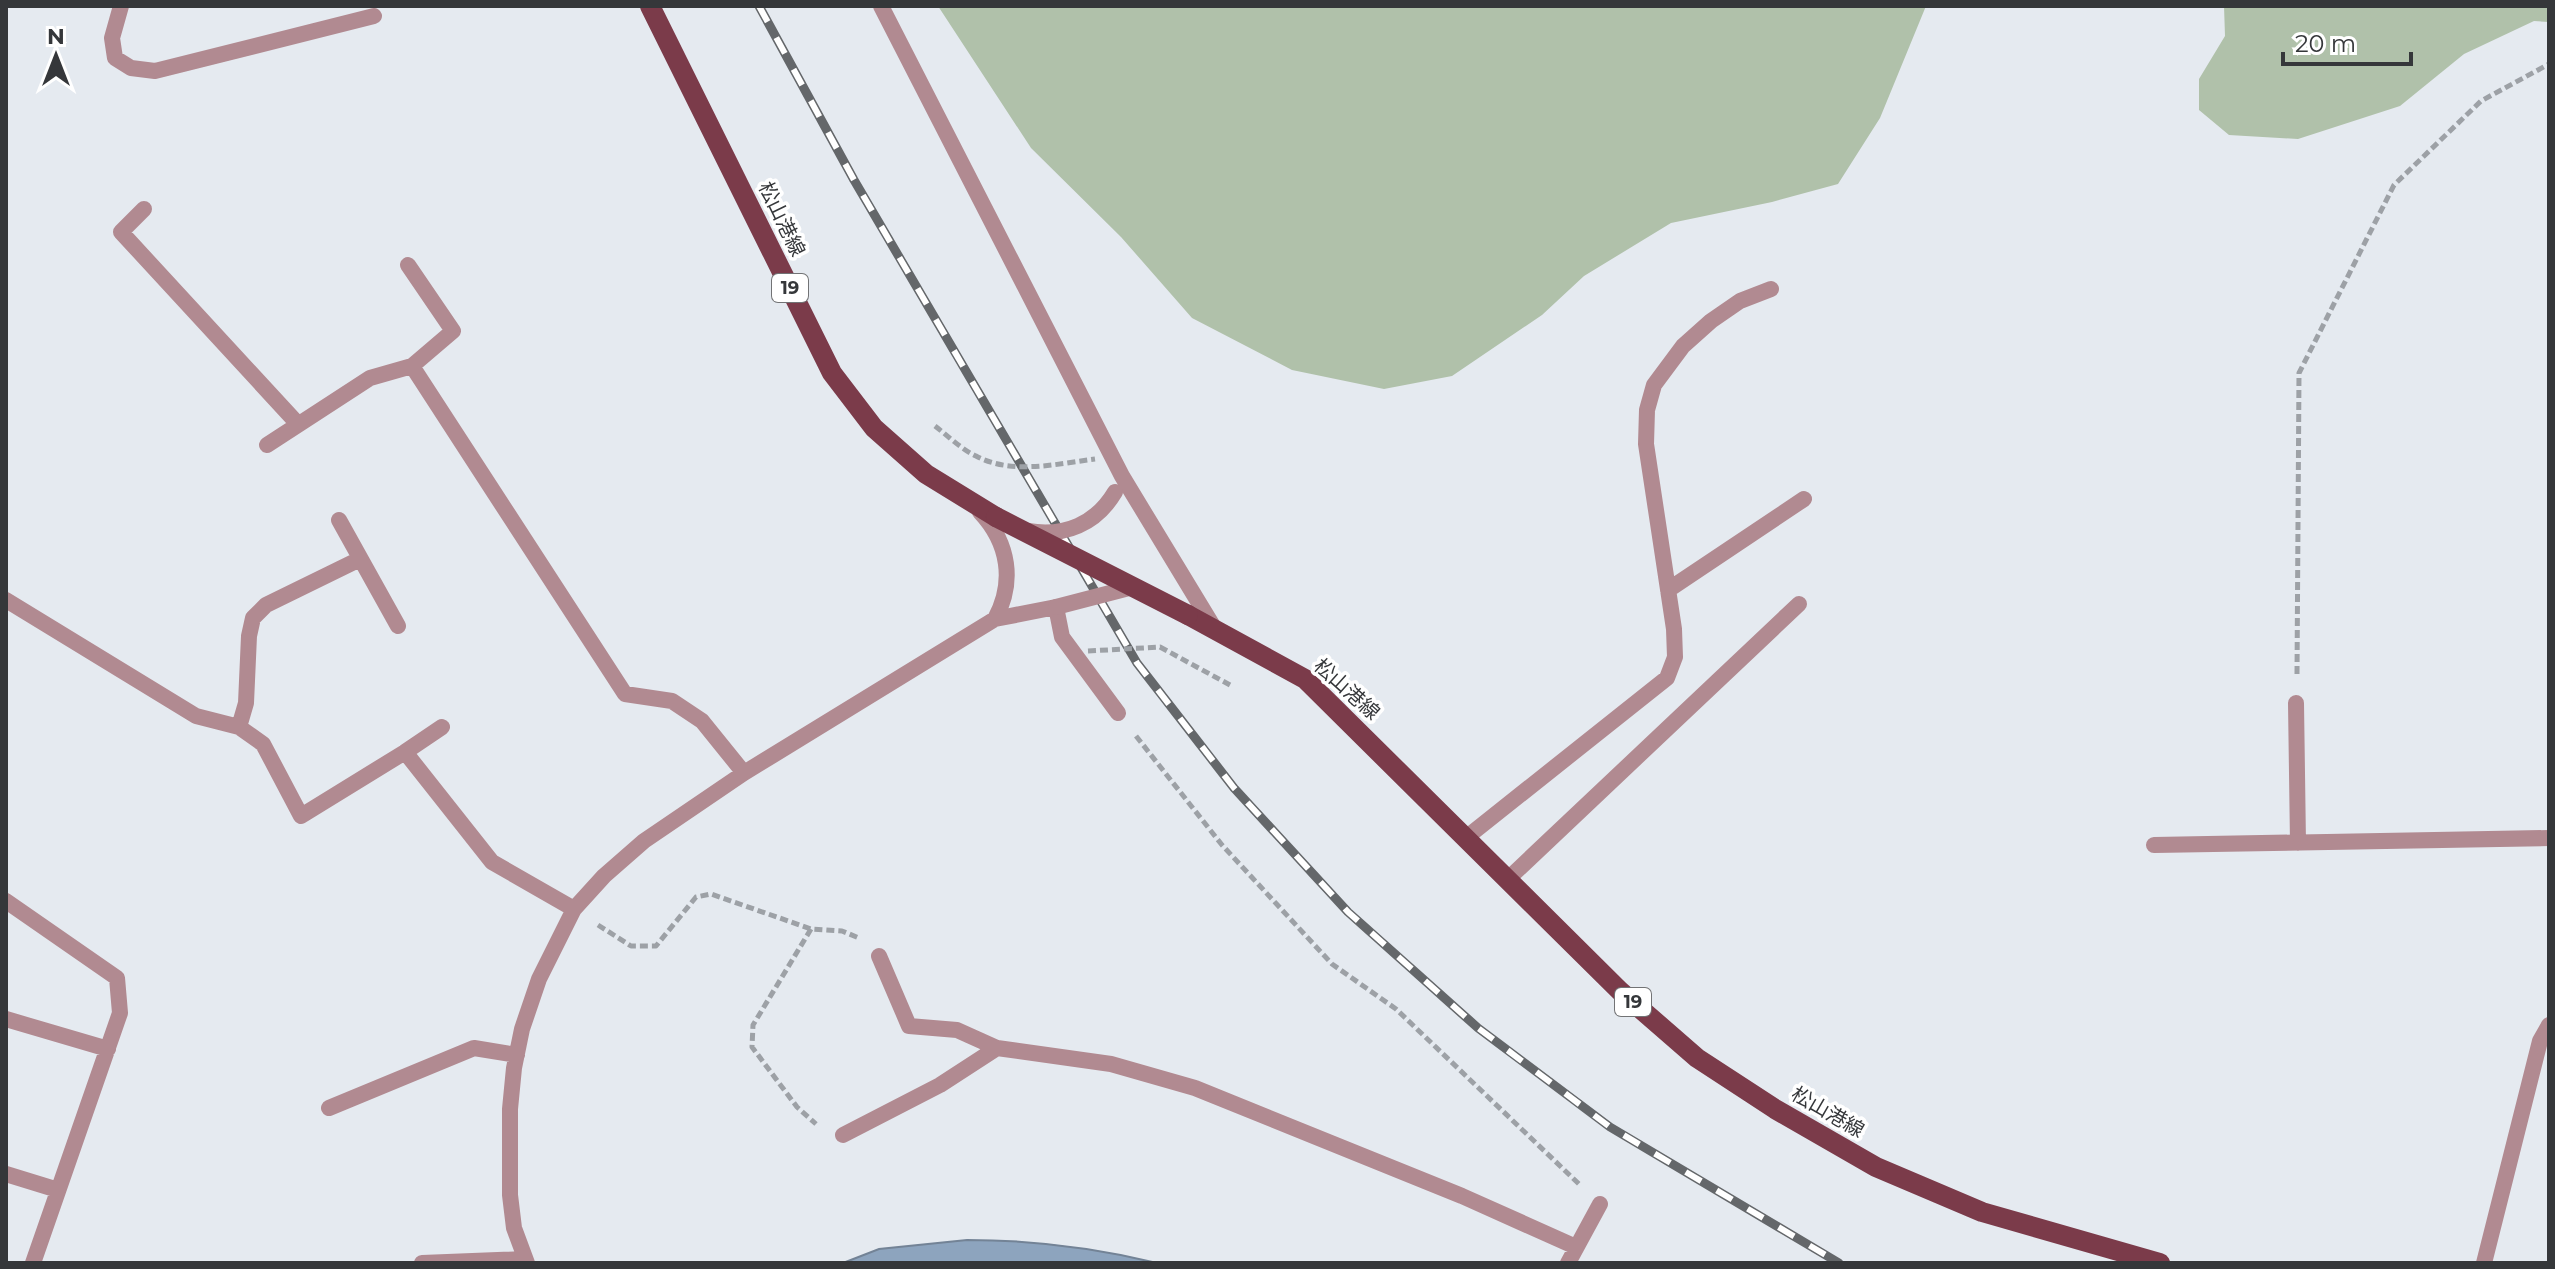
<svg xmlns="http://www.w3.org/2000/svg" width="2555" height="1269" font-family="Montserrat,'Noto Sans JP',sans-serif">
<rect width="100%" height="100%" fill="#e5eaf0"/>
<!-- green -->
<path fill="#b0c1aa" d="M938,6H1926L1880,118L1838,184L1772,202L1671,223L1584,276L1542,315L1452,376L1384,389L1292,370L1192,318L1121,237L1031,148Z
M2224,6H2549V22L2534,21L2464,54L2400,106L2298,139L2229,135L2199,110V79L2225,36Z"/>
<!-- water -->
<path fill="#8da4be" stroke="#738396" stroke-width="2" d="M967,1240C1033,1240 1092,1247 1157,1263H843L879,1249Z"/>
<g fill="none" stroke-linecap="round" stroke-linejoin="round">
<!-- path -->
<path stroke="#9da1a6" stroke-width="5" stroke-dasharray="8 4" stroke-linecap="butt" d="M2297,674L2299,373L2394,185L2481,101L2549,64
M1136,736L1222,845L1332,964L1396,1009L1580,1185
M598,925L631,946H656L696,897L711,894L811,929L842,931L859,938
M811,929L753,1025L752,1047L797,1107L816,1124"/>
<!-- street -->
<path stroke="#b18a91" stroke-width="16" d="M121,6L112,38L115,58L131,68L155,71L374,16
M881,6L1122,476L1216,631
M144,209L121,232L297,423
M408,265L453,331L412,366
M267,445L370,378L412,366L625,694L672,701L702,721L744,773
M980,512C1009,543 1015,582 995,619
M339,520L398,626
M1668,590L1804,499
M6,600L196,716L239,727L263,744L301,816L405,752L492,862L574,909
M2296,703L2298,843
M239,727L246,703L249,636L253,618L266,605L360,559
M405,752L442,727
M1467,837L1667,678L1675,657L1674,629L1646,444L1647,410L1654,385L1683,346L1711,321L1740,301L1771,289
M2154,845L2549,838
M1508,879L1799,604
M6,901L117,978L120,1013L33,1263
M879,956L909,1026L957,1030L997,1048L1111,1064L1195,1088L1462,1196L1576,1247
M6,1019L108,1049
M329,1108L474,1048L517,1055
M843,1135L940,1085L997,1048
M6,1174L58,1190
M422,1263L525,1259
M527,1263L514,1228L510,1195V1109L514,1068L522,1029L539,979L574,909L604,876L644,841L744,773L995,619L1056,607L1062,637L1118,713
M1568,1263L1600,1204
M2484,1263L2540,1041L2549,1025"/>
<!-- primary -->
<path stroke="#7b3b4a" stroke-width="20" d="M650,6L832,373L874,428L926,474L996,517
M1188,615L1305,679L1620,991L1697,1058L1775,1109L1876,1167L1982,1212L2160,1263"/>
<!-- rail casing -->
<g stroke="#64676a" stroke-width="9">
<path id="rail" d="M759,6L854,180L1137,663L1234,788L1348,912L1478,1028L1610,1127L1839,1263"/>
</g>
<!-- rail -->
<use href="#rail" stroke="#fff" stroke-width="6" stroke-dasharray="18" stroke-linecap="butt"/>
<!-- path-bridge -->
<path stroke="#9da1a6" stroke-width="5" stroke-dasharray="8 4" stroke-linecap="butt" d="M935,426C948,436 961,449 976,456C1011,475 1057,464 1095,459
M1088,651L1160,647L1230,685"/>
<!-- street-bridge -->
<path stroke="#b18a91" stroke-width="16" d="M1028,531C1065,537 1096,524 1115,492
M1056,607L1133,587"/>
<!-- primary-bridge -->
<path stroke="#7b3b4a" stroke-width="20" d="M996,517L1188,615"/>
</g>
<g text-anchor="middle" dominant-baseline="central" stroke-width="7" stroke-linejoin="round" paint-order="stroke">
<!-- shield labels -->
<g fill="#fff" stroke="#727375" stroke-width="2">
<rect x="772" y="274" width="36" height="28" rx="6"/>
<rect x="1615" y="988" width="36" height="28" rx="6"/>
</g>
<g font-size="18" font-weight="bold" fill="#35373a">
<text x="790" y="288">19</text>
<text x="1633" y="1002">19</text>
</g>
<!-- street labels -->
<g font-size="20" fill="#35373a" stroke="#fff">
<text transform="translate(782 219) rotate(64)">松山港線</text>
<text transform="translate(1347 689) rotate(42)">松山港線</text>
<text transform="translate(1828 1112) rotate(30)">松山港線</text>
</g>
</g>
<!-- border -->
<rect width="2555" height="1269" fill="none" stroke="#35373a" stroke-width="16"/>
<!-- north arrow -->
<g transform="translate(56 56)" stroke="#ffffff" stroke-width="6" paint-order="stroke">
<path d="M0-6L14 30L0 20L-14 30Z" fill="#35373a"/>
<text y="-12" font-size="22" font-weight="bold" text-anchor="middle" fill="#35373a">N</text>
</g>
<!-- scale -->
<path d="M2283 52v12h128v-12" fill="none" stroke="#35373a" stroke-width="4"/>
<text x="2295" y="52" font-size="24" fill="#35373a" stroke="#ffffff" stroke-width="6" paint-order="stroke">20 m</text>
</svg>
